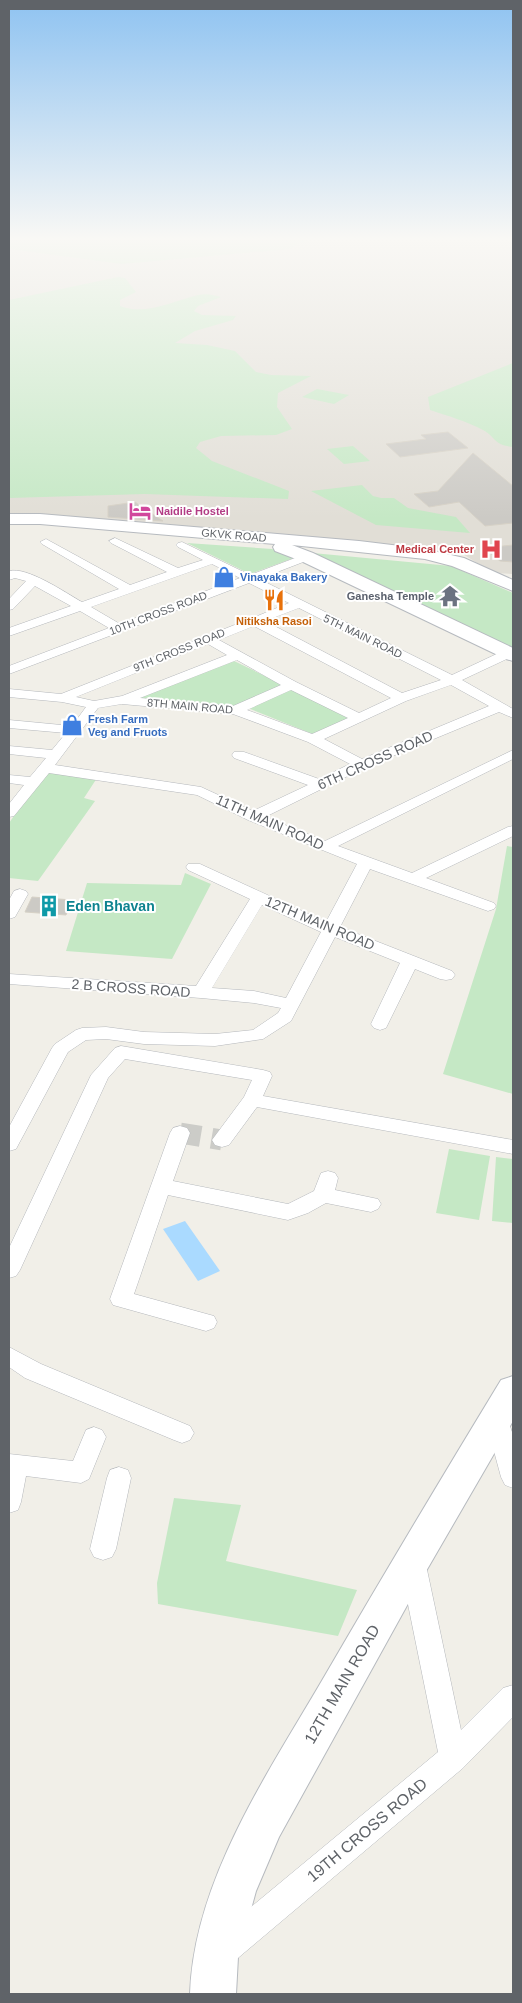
<svg xmlns="http://www.w3.org/2000/svg" width="522" height="2003" font-family="Helvetica,sans-serif">
<rect width="100%" height="100%" fill="#f1efe8"/>
<!-- education -->
<path fill="#e1ded6" d="M9,238H513V574L493,573L458,551L50,516H9Z"/>
<!-- green -->
<path fill="#c5e8c5" d="M9,238H311L289,249L122,264L9,249Z
M118,277L125,278L136,292L120,300V306C145,316 173,301 198,295C206,293 214,295 221,297L198,306L194,311L202,315L236,316L233,320L195,331L175,343L207,345L235,351L256,372L271,375L311,376L278,393L277,407L292,429L276,435L221,436L200,442L196,448L212,461L289,491L288,499L145,494L9,498V300Z
M513,363V447C493,445 496,437 483,430C466,421 448,416 430,410L428,397Z
M317,389L349,395L334,404L302,397Z
M353,446L370,461L344,464L327,449Z
M362,485L373,496L381,498H394L408,508L456,517L470,533L376,525L311,491Z
M187,543L272,549L294,558L250,574Z
M302,552L451,566L513,593V650Z
M234,661L350,717L315,735L248,708L139,698Z
M45,772L97,778L84,798L95,801L38,881L9,878V823Z
M507,846L513,847V1094L443,1074L496,909Z
M185,873L211,884L172,959L66,951L87,883L181,885Z
M449,1149L490,1156L479,1220L436,1213Z
M496,1157L513,1159V1223L492,1221Z
M174,1498L241,1505L226,1561L357,1590L338,1636L158,1604L157,1583Z"/>
<!-- water -->
<path fill="#aadaff" d="M185,1221L220,1271L198,1281L163,1229Z"/>
<!-- building -->
<path fill="#cccac5" stroke="#d6d1c6" d="M448,432L468,448L400,457L386,444L426,439L421,435Z
M473,453L513,486V523L485,526L459,502L429,507L414,494L438,491Z
M135,502L163,521L108,517V506Z
M513,545V562L500,561L484,548Z
M32,897L72,900L66,915L25,912Z"/>
<g fill="none" stroke-linecap="round" stroke-linejoin="round">
<!-- street-tunnel -->
<path stroke="#ccccc8" stroke-width="21" stroke-dasharray="21 11" stroke-linecap="butt" d="M180,1133L222,1140"/>
<!-- street casing -->
<g stroke="#b5b8bc" stroke-width="1">
<path id="street" d="M115,538L178,568L203,560L178,547L176,545L178,543L182,542L250,575L303,555H311L313,557L311,559L259,579L452,675L505,650H513V656L462,680L513,709V718L499,712L366,767L265,817L325,841L513,750V759L338,846L412,873L508,827L513,826V836L426,878L494,903L496,906L494,909L488,911L370,869L340,927L452,971L455,975L452,979L446,980L440,979L415,969L386,1028L380,1030L374,1028L371,1024L400,963L335,937L291,1021L263,1039L215,1046L144,1044L106,1039L86,1040L68,1052L16,1149L9,1151V1127L52,1048L55,1044L76,1030L82,1028L106,1027L144,1032L215,1034L253,1030L278,1013L281,1008L254,1003L201,998L9,984V974L196,986L250,899L188,870L186,867L188,864H200L326,922L357,864L248,820L197,795L49,773L14,816L9,817V804L24,785L9,783V775L30,777L46,758L9,754V746L52,750L66,733L9,728V720L72,726L86,707L62,702L9,697V689L61,694L247,620L249,617H255L289,603L249,583L9,674V666L109,628L80,611L9,636V628L71,606L35,586L13,609L9,610V599L26,581L15,578L9,580V571C27,566 66,593 82,602L119,589L42,544L40,542L46,539L130,585L167,572L111,543L109,541ZM212,564L240,578L120,624L91,607ZM299,608L441,680L402,693L265,621ZM254,626L391,698L359,713L296,682L219,640ZM208,644L227,655L122,696L94,701L76,697ZM237,660L281,685L233,706L140,698ZM451,685L489,706L362,759L324,739L406,701ZM291,690L348,718L312,734L247,710ZM122,704L233,714L308,742L350,764L319,779L244,752H234L232,755L234,758L308,785L253,811L201,787L55,765L98,708ZM262,905L321,932L286,998L254,991L212,988Z
M20,889L26,891L28,894L15,917L9,919V900L14,891Z
M121,1046L263,1070L270,1072L272,1076L263,1096L513,1140V1154L257,1107L229,1145L222,1147L215,1145L212,1140L244,1097L252,1080L125,1059L108,1078L20,1270L16,1276L9,1278V1248L91,1075L115,1048Z
M180,1126L187,1128L190,1133L173,1181L288,1204L314,1191L321,1173L328,1171L335,1173L338,1178L335,1190L378,1199L381,1204L378,1209L371,1212L326,1203L308,1213L288,1220L168,1195L134,1294L214,1316L217,1322L214,1328L206,1331L113,1305L110,1299L170,1133L173,1128Z
M9,1347L41,1364L190,1426L194,1433L190,1440L182,1443L174,1440L25,1378L9,1367Z
M497,1408L505,1411L513,1435V1488L505,1485L501,1477L485,1418L489,1411Z
M94,1427L102,1430L106,1437L89,1479L81,1483L26,1476L21,1502L18,1510L9,1513V1454L73,1461L86,1430Z
M119,1467L128,1470L131,1478L116,1549L112,1557L103,1560L94,1557L90,1549L107,1478L110,1470Z
M413,1553L422,1557L426,1565L461,1730L503,1688L513,1685V1717L463,1768L238,1958L227,1962L216,1958L212,1947L216,1936L438,1752L400,1565L404,1557Z"/>
</g>
<!-- secondary casing -->
<g stroke="#b6babf" stroke-width="2">
<path id="secondary" d="M9,514H40L359,541L425,549L464,558L513,580V591L452,566L425,559L292,545L313,553L513,648V661L506,659L301,561L275,551L273,547L275,544L40,524H9Z
M513,1376V1421L425,1573L279,1837L256,1891L238,1957L236,1994H190C194,1878 271,1769 327,1672C384,1574 442,1477 501,1380Z"/>
</g>
<!-- street -->
<use href="#street" fill="#fff" fill-rule="evenodd"/>
<!-- secondary -->
<use href="#secondary" fill="#fff" fill-rule="evenodd"/>
</g>
<!-- sky -->
<linearGradient id="sky" x2="0" y2="1"><stop stop-color="#8fc3f1"/><stop offset="0.46" stop-color="#f9f8f5"/><stop offset="1" stop-color="#f9f8f5" stop-opacity="0"/></linearGradient>
<rect width="522" height="519" fill="url(#sky)"/>
<!-- icons -->
<defs>
<g id="hotel-bare" transform="scale(1.725)"><path d="M-6-4.5h1.5V1H6V5H4.5V3h-9V5H-6ZM-4 0a1.8 1.8 0 1 1 3.6 0ZM.5 0V-2.5h3Q6-2.5 6 0Z" fill="#d1479c" stroke="#fff" stroke-width="2.5" paint-order="stroke"/></g>
<g id="hospital-bare" transform="scale(1.725)"><path d="M-5-5h3v3.5h4V-5h3V5h-3V1.5h-4V5h-3Z" fill="#e0444e" stroke="#fff" stroke-width="2.5" paint-order="stroke"/></g>
<g id="shop-bare" transform="scale(1.725)"><path d="M-5-2.5h2.3a2.7 3.5 0 0 1 5.4 0H5L5.5 6h-11ZM-1.5-2.5h3a1.5 2.3 0 0 0-3 0Z" fill="#3f7fe0" stroke="#fff" stroke-width="2.5" paint-order="stroke"/></g>
<g id="temple-bare" transform="scale(1.725)"><path d="M0-6L5-2H3V0L6.5 2.5H4V6H1.5V3h-3V6H-4V2.5H-6.5L-3 0V-2H-5Z" fill="#6b7280" stroke="#fff" stroke-width="2.5" paint-order="stroke"/></g>
<g id="restaurant-bare" transform="scale(1.725)"><path d="M-5-6h1v4h1v-4h1v4h1v-4h1v5L-1.5 .5V6h-2V.5L-5-1ZM5-6V6H3V1.5H1.5Q1.5-4 5-6Z" fill="#e8710a" stroke="#fff" stroke-width="2.5" paint-order="stroke"/></g>
<g id="building-bare" transform="scale(1.725)"><path d="M-4-6H4V6H1V3H-1V6H-4ZM-2.5-4.3h1.7v1.8h-1.7ZM.8-4.3h1.7v1.8H.8ZM-2.5-1h1.7V.8h-1.7ZM.8-1h1.7V.8H.8Z" fill="#0f9aa8" stroke="#fff" stroke-width="2.5" paint-order="stroke"/></g>
</defs>
<g fill-rule="evenodd">
<use href="#hotel-bare" x="140" y="511"/>
<use href="#hospital-bare" x="491" y="549"/>
<use href="#shop-bare" x="224" y="577"/>
<use href="#temple-bare" x="450" y="596"/>
<use href="#restaurant-bare" x="274" y="600"/>
<use href="#shop-bare" x="72" y="725"/>
<use href="#building-bare" x="49" y="906"/>
</g>
<g text-anchor="middle" dominant-baseline="central" stroke-width="4" stroke-linejoin="round" paint-order="stroke">
<!-- far-hotel labels -->
<g font-size="11" font-weight="bold" fill="#b23c85" stroke="#fff" text-anchor="start">
<text x="156" y="511">Naidile Hostel</text>
</g>
<!-- far-street labels -->
<g font-size="11" fill="#5f6368" stroke="#fff">
<text transform="translate(234 535) rotate(5)">GKVK ROAD</text>
<text transform="translate(158 613) rotate(-21)">10TH CROSS ROAD</text>
<text transform="translate(363 636) rotate(26)">5TH MAIN ROAD</text>
<text transform="translate(179 650) rotate(-22)">9TH CROSS ROAD</text>
<text transform="translate(190 706) rotate(5)">8TH MAIN ROAD</text>
</g>
<!-- far-health labels -->
<g font-size="11" font-weight="bold" fill="#be3a42" stroke="#fff" text-anchor="end">
<text x="474" y="549">Medical Center</text>
</g>
<!-- far-shop labels -->
<g font-size="11" font-weight="bold" fill="#366cbe" stroke="#fff" text-anchor="start">
<text x="240" y="577">Vinayaka Bakery</text>
<text x="88" y="719">Fresh Farm<tspan x="88" dy="13">Veg and Fruots</tspan></text>
</g>
<!-- far-worship labels -->
<g font-size="11" font-weight="bold" fill="#5b616d" stroke="#fff" text-anchor="end">
<text x="434" y="596">Ganesha Temple</text>
</g>
<!-- far-food labels -->
<g font-size="11" font-weight="bold" fill="#c56008" stroke="#fff">
<text x="274" y="621">Nitiksha Rasoi</text>
</g>
<!-- street labels -->
<g font-size="14" fill="#5f6368" stroke="#fff">
<text transform="translate(375 760) rotate(-24)">6TH CROSS ROAD</text>
<text transform="translate(270 822) rotate(24)">11TH MAIN ROAD</text>
<text transform="translate(320 923) rotate(23)">12TH MAIN ROAD</text>
<text transform="translate(131 988) rotate(4)">2 B CROSS ROAD</text>
</g>
<!-- culture labels -->
<g font-size="14" font-weight="bold" fill="#0d838f" stroke="#fff" text-anchor="start">
<text x="66" y="906">Eden Bhavan</text>
</g>
<!-- near-street labels -->
<g font-size="16" fill="#5f6368" stroke="#fff">
<text transform="translate(342 1684) rotate(-60)">12TH MAIN ROAD</text>
<text transform="translate(367 1830) rotate(-40)">19TH CROSS ROAD</text>
</g>
</g>
<!-- border -->
<rect width="522" height="2003" fill="none" stroke="#5f6368" stroke-width="20"/>
</svg>
